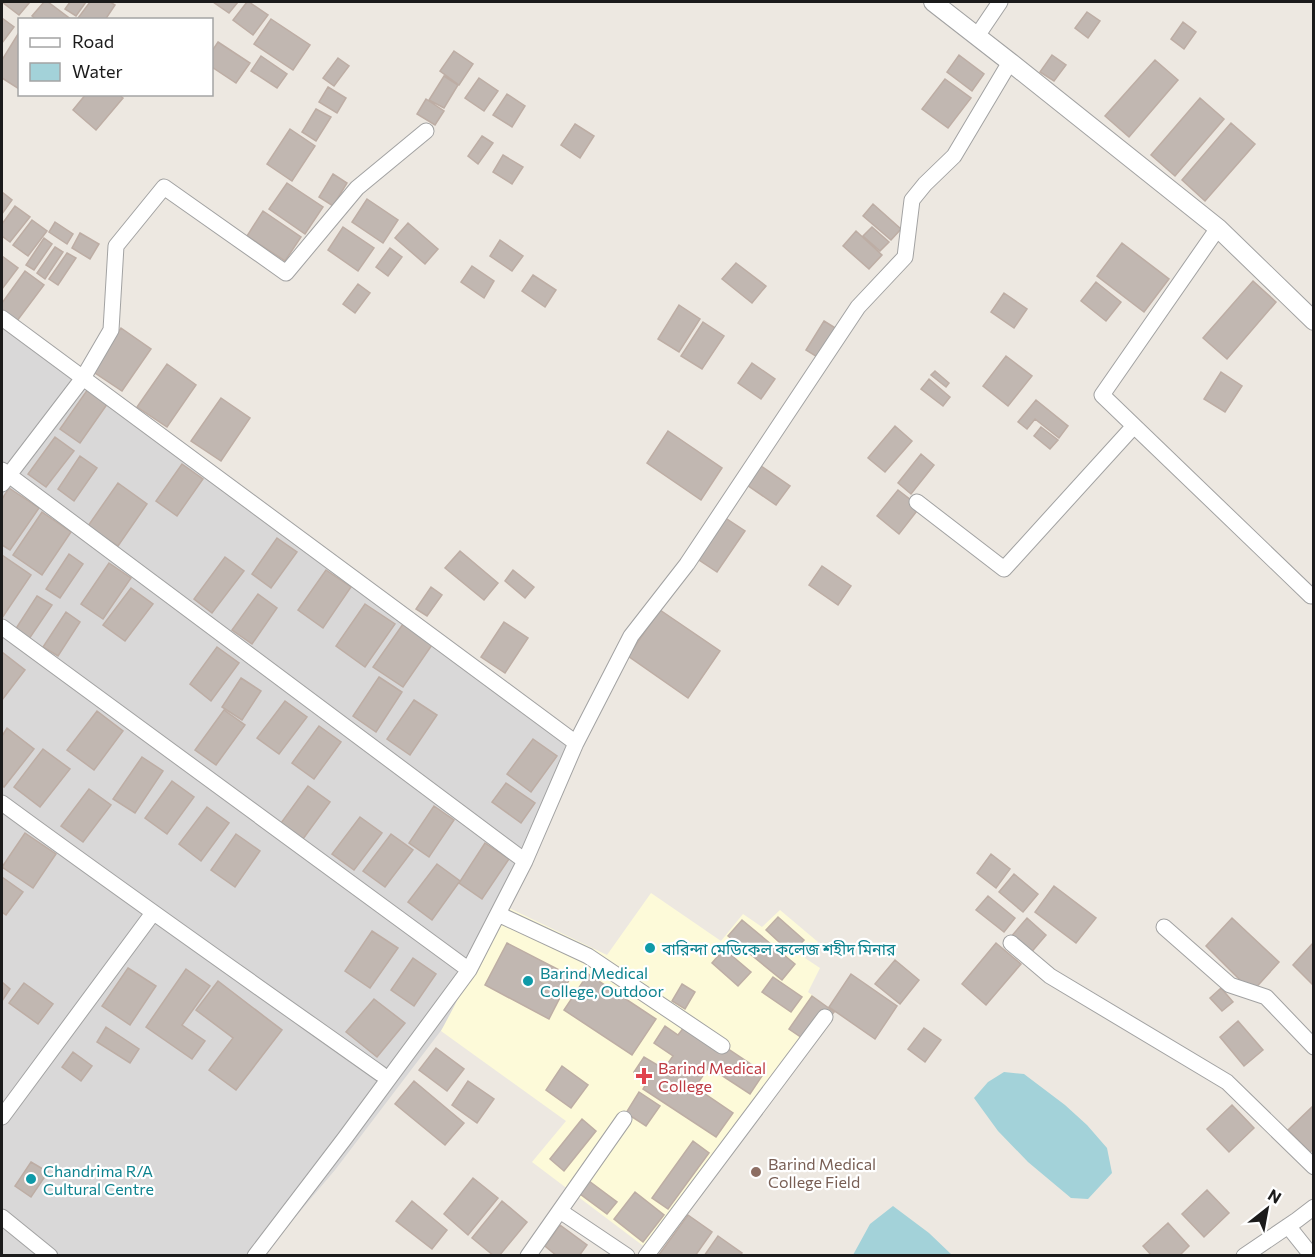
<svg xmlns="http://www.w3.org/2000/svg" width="1315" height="1257" font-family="Commissioner,'Noto Sans Bengali',sans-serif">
<rect width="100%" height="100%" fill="#ede8e1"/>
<!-- residential -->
<path fill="#d9d8d8" d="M2,323L576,743L469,970L449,1020L335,1170L263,1255H2Z"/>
<!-- education -->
<path fill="#fdfad9" d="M651,893L721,941L743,914L762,927L780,910L818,942L805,958L820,968L808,992L834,1012L650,1251L532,1162L566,1121L441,1031L507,907L607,955Z"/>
<!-- water -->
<path fill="#a3d2d9" d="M1004,1072L1024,1074L1065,1105L1087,1125L1107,1148L1112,1173L1088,1199L1071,1198L1028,1162L998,1131L974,1098L988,1082Z
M893,1206L929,1233L952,1255H853L870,1224Z"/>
<!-- building -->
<path fill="#c1b7b1" stroke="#bdada4" stroke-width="1.5" d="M2,2H30L19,15Z
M44,2H48L72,20H37L32,16Z
M70,2H86L76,16L65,9Z
M90,2H110L115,5L105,20H79L78,18Z
M213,2H238L229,13Z
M247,2H249L268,15L253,35L233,20Z
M1087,12L1100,21L1088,38L1075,28Z
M2,18L14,27L2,43Z
M271,19L310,45L293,70L254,44Z
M1183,22L1196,32L1184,49L1171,39Z
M18,34L20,35L19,89L2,78V60Z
M218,42L250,63L236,83L212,67V51Z
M454,51L473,64L459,85L440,71Z
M959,55L984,74L972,91L947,72Z
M1052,55L1066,65L1054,81L1040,72Z
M261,56L287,74L277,88L251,71Z
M338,58L349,66L334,86L323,78Z
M1155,60L1178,80L1129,137L1105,116Z
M444,76L458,85L444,108L429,100Z
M479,78L498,91L484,111L465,98Z
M945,79L971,98L948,128L922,109Z
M328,87L346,98L337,113L319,102Z
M86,94H118L123,98L96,130L73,110Z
M507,94L525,106L512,127L493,115Z
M1200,98L1224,119L1175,176L1151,155Z
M426,99L444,111L435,125L417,114Z
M316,109L331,117L316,141L302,132Z
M1231,123L1255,144L1205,201L1182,180Z
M575,124L594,136L580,158L561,145Z
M290,129L315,146L292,181L267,164Z
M482,136L493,143L478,164L468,156Z
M503,155L523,167L512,184L493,172Z
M333,174L347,183L333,206L319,197Z
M287,183L323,207L305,234L269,209Z
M2,192L12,200L2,214Z
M367,199L398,220L383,243L352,222Z
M873,204L901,229L891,240L863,216Z
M15,206L30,217L10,242L2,236V224Z
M263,211L301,237L285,261L247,236Z
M32,220L47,231L28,256L13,245Z
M55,222L73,234L67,244L49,232Z
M408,223L438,249L425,264L395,238Z
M343,227L374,248L358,271L328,250Z
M872,227L889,242L880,251L863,236Z
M856,231L882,255L869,269L843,246Z
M80,233L99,244L90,259L72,248Z
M44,238L52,244L34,270L26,265Z
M500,240L523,256L512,271L490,256Z
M1122,243L1169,279L1144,312L1097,276Z
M55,247L63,252L45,279L37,273Z
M390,248L402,257L388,276L376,267Z
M67,253L76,258L58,285L49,279Z
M2,256L18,268L2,289Z
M736,263L766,286L752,303L722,279Z
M472,266L494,281L484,298L461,282Z
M25,271L44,285L17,321L2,310V303Z
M533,275L556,290L545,307L522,291Z
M1253,281L1276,302L1227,359L1203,338Z
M1096,282L1121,302L1106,321L1081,301Z
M358,284L370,293L355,313L343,304Z
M1004,293L1027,309L1014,328L991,312Z
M679,305L700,319L679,352L658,339Z
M824,321L845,334L827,363L806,350Z
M703,322L724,336L702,369L681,356Z
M121,328L151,349L122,391L92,371Z
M1006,356L1032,376L1008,406L983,386Z
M752,363L775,379L761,399L738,383Z
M167,364L196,385L167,427L137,407Z
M935,371L949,383L946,387L931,375Z
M1221,372L1242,386L1225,412L1204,399Z
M929,379L950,397L943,406L921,389Z
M88,389L108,403L80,443L60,429Z
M221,398L250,418L221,461L191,441Z
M1036,400L1068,426L1059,438L1035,419L1027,429L1018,422Z
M895,426L912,441L885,472L868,458Z
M1041,427L1058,440L1050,449L1034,436Z
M668,431L722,468L701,500L647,463Z
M55,437L74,451L46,487L28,474Z
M921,454L934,465L911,494L898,483Z
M80,456L97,468L74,501L58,489Z
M182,464L203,479L177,516L156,501Z
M761,466L790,486L776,505L747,485Z
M118,483L147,504L118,546L88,526Z
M9,488L39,508L10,550L2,545V499Z
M898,490L920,507L899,534L877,516Z
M42,512L71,532L42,575L13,555Z
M724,517L745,531L717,572L696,558Z
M277,538L297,552L271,588L252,574Z
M460,551L498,583L484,600L445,568Z
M69,554L83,564L60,598L46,589Z
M2,555L31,575L2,618Z
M225,557L244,571L212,613L194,599Z
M109,563L131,578L103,619L81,604Z
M822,566L851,586L838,605L809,585Z
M326,570L351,587L323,628L298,610Z
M513,570L534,587L525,598L505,581Z
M431,587L442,595L427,616L416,609Z
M131,588L153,604L125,641L103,625Z
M258,594L277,608L252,644L232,630Z
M37,596L52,605L29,639L15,630Z
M365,604L395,624L365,667L336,646Z
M660,610L720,651L688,698L628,656Z
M66,612L80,622L58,656L43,647Z
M504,622L528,638L505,673L481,657Z
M403,624L432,645L403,687L373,667Z
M217,647L239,663L211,701L190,684Z
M2,652L25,670L2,700Z
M379,677L402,692L376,732L353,716Z
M241,678L261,691L242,720L222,707Z
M414,700L437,715L410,755L387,739Z
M285,701L307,717L279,754L257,738Z
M224,710L245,725L216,765L195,750Z
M97,711L123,731L94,770L67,750Z
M319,726L341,742L314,779L292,763Z
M7,728L34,749L4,787L2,785V736Z
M533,739L557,756L531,792L507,774Z
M43,749L70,769L40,807L14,787Z
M142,757L163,771L135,813L113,799Z
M172,781L194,797L167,834L145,818Z
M506,783L535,803L521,823L492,802Z
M308,786L330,802L303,839L281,823Z
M89,789L111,805L83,842L61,826Z
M434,806L454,820L429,857L409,843Z
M207,807L229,823L201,861L179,844Z
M360,817L382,833L354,870L332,854Z
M25,833L56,854L33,888L2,867Z
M236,834L260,851L235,887L211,870Z
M391,834L413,850L385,887L363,871Z
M485,843L509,859L482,899L459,883Z
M991,854L1010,869L996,888L977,873Z
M437,864L460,881L432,920L408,902Z
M1014,874L1038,894L1023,912L999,892Z
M2,877L23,892L6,915L2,912Z
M1054,886L1096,918L1076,943L1035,912Z
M988,896L1015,918L1004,932L976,910Z
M778,917L804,940L792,954L766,930Z
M1027,918L1046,935L1029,955L1010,938Z
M1232,918L1279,962L1252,992L1206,946Z
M742,920L795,964L782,980L728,936Z
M372,931L398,948L370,988L345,971Z
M1314,942V986L1293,965Z
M507,943L571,976L549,1019L485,985Z
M996,943L1021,964L986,1005L962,984Z
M724,949L751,972L738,986L712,963Z
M413,958L436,974L414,1006L391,990Z
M895,960L919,980L900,1004L875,984Z
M128,968L156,986L130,1025L102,1006Z
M186,969L210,986L182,1025L205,1041L192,1059L146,1027Z
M588,974L656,1019L632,1055L564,1010Z
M851,974L897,1006L875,1039L829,1007Z
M773,977L802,997L791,1012L762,992Z
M218,981L282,1030L236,1090L209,1070L233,1038L196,1010Z
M2,982L10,989L2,1001Z
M24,983L53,1004L38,1024L9,1003Z
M682,984L695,992L685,1009L672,1001Z
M1221,988L1233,1002L1222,1011L1210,998Z
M812,996L834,1012L811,1044L789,1029Z
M374,999L405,1023L377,1057L346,1032Z
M1238,1021L1263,1050L1244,1066L1220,1037Z
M688,1022L764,1073L750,1094L709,1067L695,1087L733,1113L716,1137L643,1089L648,1081L634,1072L644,1057L664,1069L673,1056L654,1043L665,1026L678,1035Z
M106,1027L139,1049L130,1063L97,1042Z
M924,1028L941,1040L925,1062L908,1049Z
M436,1048L464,1069L447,1091L419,1070Z
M73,1052L92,1066L81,1081L62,1067Z
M562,1066L588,1085L571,1108L546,1090Z
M414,1081L464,1123L445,1145L395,1104Z
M468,1081L494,1099L477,1123L452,1105Z
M639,1092L660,1106L646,1126L626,1113Z
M1232,1105L1254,1128L1229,1152L1207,1129Z
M1313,1106L1314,1149L1310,1152L1288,1130Z
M582,1119L596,1131L564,1171L550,1159Z
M693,1141L709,1153L668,1209L652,1198Z
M31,1162L48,1172L31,1197L15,1186Z
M473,1178L498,1198L468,1235L444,1214Z
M585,1178L617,1202L607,1214L576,1191Z
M1207,1190L1229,1213L1204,1237L1182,1214Z
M635,1192L664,1215L643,1242L614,1219Z
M412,1201L447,1230L432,1249L396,1221Z
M502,1201L527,1222L499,1256H494L472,1238Z
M688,1215L712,1232L695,1256H658Z
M1168,1223L1189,1246L1179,1256H1152L1143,1246Z
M560,1225L587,1245L579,1256H557L545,1246Z
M718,1236L742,1253L740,1256H704Z"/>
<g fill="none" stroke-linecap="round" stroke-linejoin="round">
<!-- minor casing -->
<g stroke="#a2a2a2" stroke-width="17">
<path id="minor" d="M977,36L1000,2
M1218,228L1102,395L1311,596
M2,318L576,743
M2,470L525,861
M2,484L83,378L111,330L116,246L164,187L286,273L357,188L426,131
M917,502L1004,569L1134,426
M2,627L469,970
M2,803C127,895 254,984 381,1074
M498,914L588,956L722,1046
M1164,927L1230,985L1266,997L1314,1047
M1011,943L1050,976L1227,1082L1314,1167
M2,1117L153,913
M560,1211L627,1256
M2,1217L50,1256
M1288,1226L1312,1256
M255,1256L345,1138L469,970L525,861L576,743L631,636L687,564L858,307L905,257L912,200L925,184L954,156L1010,62
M528,1256L624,1119
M646,1256L825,1017
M1244,1256L1297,1220L1314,1207"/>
</g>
<!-- tertiary casing -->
<g stroke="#a2a2a2" stroke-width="20">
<path id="tertiary" d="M933,2L1010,62L1218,228L1314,321"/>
</g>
<!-- minor -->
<use href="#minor" stroke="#fff" stroke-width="15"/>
<!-- tertiary -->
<use href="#tertiary" stroke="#fff" stroke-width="18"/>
</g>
<!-- markers -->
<g fill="#0f9aa8" stroke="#fff" stroke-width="2">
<circle cx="650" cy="948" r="6"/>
<circle cx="528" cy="981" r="6"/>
<circle cx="31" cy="1179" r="6"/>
</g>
<path fill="#e0444e" stroke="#fff" stroke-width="2" d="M641 1067h6v6h6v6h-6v6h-6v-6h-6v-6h6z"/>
<circle fill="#8d6e63" stroke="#fff" stroke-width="2" cx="756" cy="1172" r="6"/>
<g text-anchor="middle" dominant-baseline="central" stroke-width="4.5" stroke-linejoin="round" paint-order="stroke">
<!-- culture labels -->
<g font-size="16" fill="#0d838f" stroke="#fff" text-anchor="start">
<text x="662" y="948">বারিন্দা মেডিকেল কলেজ শহীদ মিনার</text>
<text x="540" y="972">Barind Medical<tspan x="540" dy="18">College, Outdoor</tspan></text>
<text x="43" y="1170">Chandrima R/A<tspan x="43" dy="18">Cultural Centre</tspan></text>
</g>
<!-- health labels -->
<g font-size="16" fill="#be3a42" stroke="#fff" text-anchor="start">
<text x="658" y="1067">Barind Medical<tspan x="658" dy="18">College</tspan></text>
</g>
<!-- education labels -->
<g font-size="16" fill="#785e54" stroke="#fff" text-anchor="start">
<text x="768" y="1163">Barind Medical<tspan x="768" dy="18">College Field</tspan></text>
</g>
</g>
<!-- border -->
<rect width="1315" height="1257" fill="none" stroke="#1b1b1b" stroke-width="6"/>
<!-- legend -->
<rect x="18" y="18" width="195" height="78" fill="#ffffff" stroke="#a4a4a4" stroke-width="1.5"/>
<rect x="30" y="38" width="30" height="9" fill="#ffffff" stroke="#a4a4a4" stroke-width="1.5"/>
<text x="72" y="48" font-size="18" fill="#1b1b1b">Road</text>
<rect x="30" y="63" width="30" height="18" fill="#a3d2d9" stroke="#a4a4a4" stroke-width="1.5"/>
<text x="72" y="78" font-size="18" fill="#1b1b1b">Water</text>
<!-- north arrow -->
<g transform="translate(1267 1209) rotate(31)" stroke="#ffffff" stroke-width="4.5" paint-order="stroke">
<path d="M0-4.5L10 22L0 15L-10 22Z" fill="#1b1b1b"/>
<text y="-9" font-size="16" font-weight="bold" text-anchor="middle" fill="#1b1b1b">N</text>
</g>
</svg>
